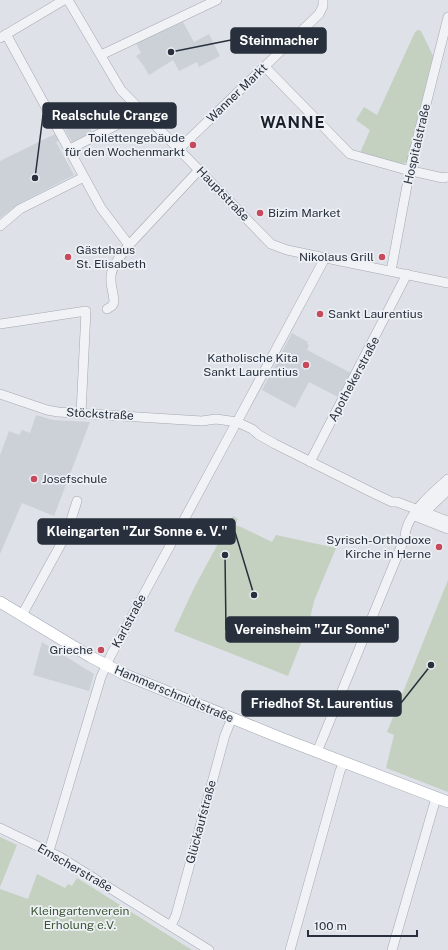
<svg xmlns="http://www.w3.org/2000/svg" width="448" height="950" font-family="'Public Sans',sans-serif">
<rect width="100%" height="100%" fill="#dee1e7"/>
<!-- built -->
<path fill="#ccd1d8" d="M183,22L194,42L209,34L220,56L199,67L197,62L179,71L173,60L149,75L143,65L136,56L141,53L136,43Z
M86,120L92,132L72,142L65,130Z
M55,134L59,141L56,142L74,175L20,203L0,218V161Z
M292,333L308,342L307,344L309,345L307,350L351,373L338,397L309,382L295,408L262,390Z
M36,415L53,420L90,422L54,516L22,503L0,554V455L9,431L19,435L22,430L30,433Z
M42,642L94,674L89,691L33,675Z"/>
<!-- green -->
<path fill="#c4d0c0" d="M418,30L421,31L433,56L407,160L405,163L403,164L360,153L370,130L356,120L364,107L377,115L415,32Z
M233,516L238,519L235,525L241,527L272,542L276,535L336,548L314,601L309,623L288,676L174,631L194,588Z
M448,580V792L386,768L394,735L387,732Z
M0,837L17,845L0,887Z
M37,874L65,888L68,884L72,886L77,878L192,950H0V889L28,899Z"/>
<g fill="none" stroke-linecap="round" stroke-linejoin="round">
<!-- minor casing -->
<g stroke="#a4a8b1" stroke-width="10">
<path id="minor" d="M68,0L121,90L271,244L287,250L448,283
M6,34L101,208L129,245
M0,38L64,0
M101,55L217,0
M265,67L350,154L403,169L443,178L448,177
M70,149L142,112
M179,149L319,14L323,6V0
M0,226L20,209L84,177
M391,271L411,164L448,17
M107,309L112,306L114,302C114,294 110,285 111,276C112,265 122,254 129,245L199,170
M0,324L86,311L81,413
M0,394L47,410L58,412L202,421L216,419L237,422L252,429L259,435L275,444L377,495L392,502H397L448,521
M237,422L325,258
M310,462L407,274
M415,516L448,529
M421,516L448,490
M22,615L67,533L77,501
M317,752L405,537C405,516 433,492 448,479
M0,828L60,857L209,950
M49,851L101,677L111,655L234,427
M171,926L176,915L225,735L232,718
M290,950L340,771L344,762
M392,950L436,798"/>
</g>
<!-- major casing -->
<g stroke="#9ea6b2" stroke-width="12">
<path id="major" d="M0,602L91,657L126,675L281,738L448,802"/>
</g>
<!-- minor -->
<use href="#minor" stroke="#f0f2f5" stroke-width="9"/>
<!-- major -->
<use href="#major" stroke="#fff" stroke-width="11"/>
</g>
<!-- markers -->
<g fill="#c6495c" stroke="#edf0f4" stroke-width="1.5">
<circle cx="193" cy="145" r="4"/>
<circle cx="260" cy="213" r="4"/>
<circle cx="68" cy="257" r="4"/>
<circle cx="382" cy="257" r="4"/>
<circle cx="320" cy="314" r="4"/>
<circle cx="306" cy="365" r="4"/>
<circle cx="34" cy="479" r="4"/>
<circle cx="439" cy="547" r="4"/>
<circle cx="101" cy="650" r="4"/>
</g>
<g text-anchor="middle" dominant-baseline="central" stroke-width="3.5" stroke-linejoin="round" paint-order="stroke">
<!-- street labels -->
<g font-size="12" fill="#28303d" stroke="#edf0f4">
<text transform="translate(237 93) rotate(-44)">Wanner Markt</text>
<text transform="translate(417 144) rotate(-77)">Hospitalstraße</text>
<text transform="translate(223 194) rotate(46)">Hauptstraße</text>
<text transform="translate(354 379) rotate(-62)">Apothekerstraße</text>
<text transform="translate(100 414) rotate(3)">Stöckstraße</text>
<text transform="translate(129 621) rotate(-62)">Karlstraße</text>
<text transform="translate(174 694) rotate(23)">Hammerschmidtstraße</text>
<text transform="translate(201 822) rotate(-75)">Glückaufstraße</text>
<text transform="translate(75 868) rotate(30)">Emscherstraße</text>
</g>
<!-- poi labels -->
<g font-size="12" fill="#28303d" stroke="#edf0f4" text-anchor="end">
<text x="185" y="138">Toilettengebäude<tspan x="185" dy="14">für den Wochenmarkt</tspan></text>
<text x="268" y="213" text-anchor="start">Bizim Market</text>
<text x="76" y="250" text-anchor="start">Gästehaus<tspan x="76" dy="14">St. Elisabeth</tspan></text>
<text x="374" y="257">Nikolaus Grill</text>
<text x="328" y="314" text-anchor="start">Sankt Laurentius</text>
<text x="298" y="358">Katholische Kita<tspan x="298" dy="14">Sankt Laurentius</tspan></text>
<text x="42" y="479" text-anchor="start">Josefschule</text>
<text x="431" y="540">Syrisch-Orthodoxe<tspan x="431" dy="14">Kirche in Herne</tspan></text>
<text x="93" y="650">Grieche</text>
</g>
<!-- park labels -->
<g font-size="12" fill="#3d5736" stroke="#edf0f4">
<text x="80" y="911">Kleingartenverein<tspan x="80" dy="14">Erholung e.V.</tspan></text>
</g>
<!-- district labels -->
<g font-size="16" font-weight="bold" letter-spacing="1" fill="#1a212d" stroke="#edf0f4">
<text x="293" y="122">WANNE</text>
</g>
</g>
<!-- callouts -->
<path fill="none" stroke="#28303d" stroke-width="1.5" d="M171 52L231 40M35 178L43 115M254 595L235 532M225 555L226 630M431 665L401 703"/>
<g fill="#28303d" stroke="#edf0f4" stroke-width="1.5">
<circle cx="171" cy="52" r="4"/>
<circle cx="35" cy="178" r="4"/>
<circle cx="254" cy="595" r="4"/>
<circle cx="225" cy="555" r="4"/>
<circle cx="431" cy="665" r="4"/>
</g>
<g fill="#28303d" stroke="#28303d" stroke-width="1.5">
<rect x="231" y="28" width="95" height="25" rx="4"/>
<rect x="43" y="103" width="133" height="25" rx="4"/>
<rect x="38" y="519" width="197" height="25" rx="4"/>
<rect x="226" y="617" width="172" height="25" rx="4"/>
<rect x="242" y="691" width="159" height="25" rx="4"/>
</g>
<g font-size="13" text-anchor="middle" font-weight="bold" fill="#fff">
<text x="279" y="45">Steinmacher</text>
<text x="110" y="120">Realschule Crange</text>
<text x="137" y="536">Kleingarten "Zur Sonne e. V."</text>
<text x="312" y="634">Vereinsheim "Zur Sonne"</text>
<text x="322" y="708">Friedhof St. Laurentius</text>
</g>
<!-- scale -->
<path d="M308 930v6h109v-6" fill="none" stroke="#28303d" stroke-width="2"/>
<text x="314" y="930" font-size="12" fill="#28303d" stroke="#edf0f4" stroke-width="3" paint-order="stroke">100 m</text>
</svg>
